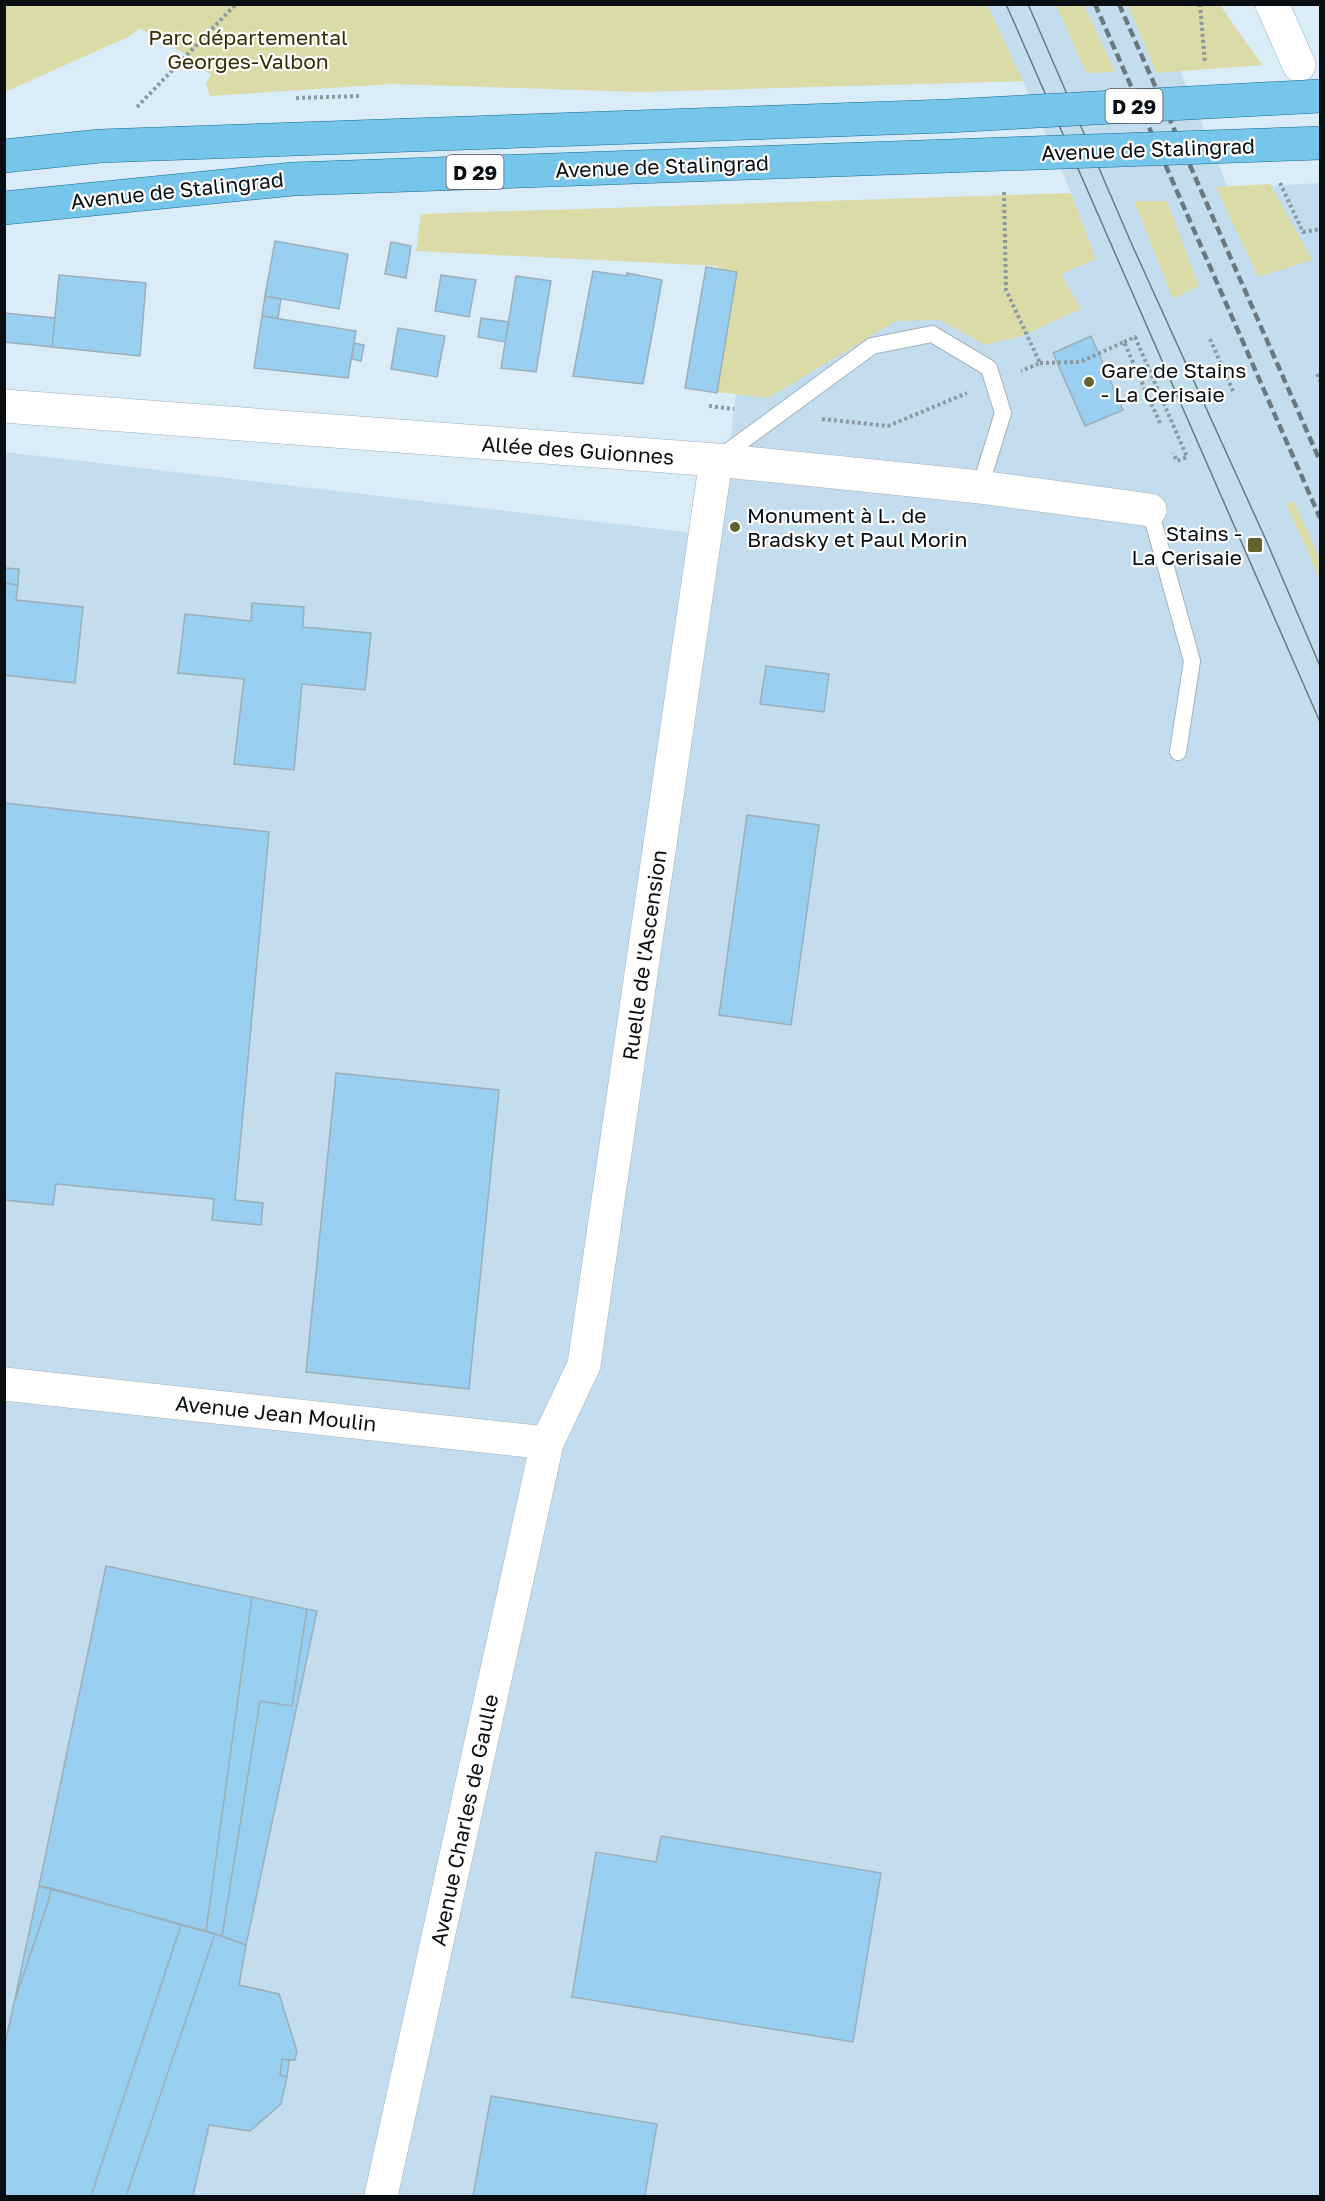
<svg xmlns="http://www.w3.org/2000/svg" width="1325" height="2201" font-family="'Golos Text',sans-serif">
<rect width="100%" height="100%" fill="#d9ecf8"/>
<!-- built -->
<path fill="#c4ddee" d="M964,5H1161L1179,67L1228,188L1320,183V2196H5V452L719,536L750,273L1096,259L1071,193L1023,81L995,23Z"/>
<!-- green -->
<path fill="#dbdba7" d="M5,4L987,5L1023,81L642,92L393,84L210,96L206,84L211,75L187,55L139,28L130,36L5,92Z
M1056,5H1084L1115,72L1086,73Z
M1128,5H1220L1262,65L1156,73Z
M1270,184L1312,260L1258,277L1216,187Z
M1071,193L1096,259L1061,274L1081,309L1022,336L985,345L940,320L896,321L768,398L709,391L718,266L416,251L421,214Z
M1134,201H1167L1199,286L1173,299Z
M1294,501L1320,559V579L1286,504Z"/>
<!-- building -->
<path fill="#99cff0" stroke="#9caeb9" stroke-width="1.5" d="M275,241L348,254L339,309L265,296Z
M391,242L411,246L406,278L385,274Z
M706,267L737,272L717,393L685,388Z
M593,271L627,276V273L662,280L643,384L573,376Z
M59,275L146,283L140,356L52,347Z
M441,275L476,280L469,317L435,311Z
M516,276L551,281L536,372L501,368Z
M265,296L281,299L278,318L262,316Z
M4,313L55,318L52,347L4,342Z
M262,316L356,331L348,378L254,368Z
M481,318L509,322L505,342L478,337Z
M398,328L445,336L437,377L391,369Z
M1091,336L1123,410L1085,426L1053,353Z
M354,343L364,345L361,361L352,359Z
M4,568L19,569L18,585L4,583Z
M4,583L18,585L16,600L83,607L75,683L4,675Z
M252,603L304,607L303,627L371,633L365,690L302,684L294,770L234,764L244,679L178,673L185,614L251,621Z
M766,666L829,674L824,712L760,704Z
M4,803L269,832L235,1200L263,1203L261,1225L212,1220L214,1199L56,1184L53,1205L4,1200Z
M747,815L819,825L791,1025L719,1015Z
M336,1073L499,1090L469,1389L306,1372Z
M106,1566L252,1597L206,1931L39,1886Z
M252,1597L307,1609L292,1706L260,1701L222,1936L206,1931Z
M307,1609L317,1611L246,1945L222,1936L260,1701L292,1706Z
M661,1836L881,1873L853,2042L572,1997L596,1852L656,1862Z
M39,1886L51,1888L49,1899L14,2003Z
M51,1888L181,1925L91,2196H4V2048L14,2003L49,1899Z
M181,1925L215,1934L126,2196H91Z
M215,1934L246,1945L239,1985L279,1994L297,2051L295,2060L282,2059L280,2075L287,2077L281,2104L250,2131L209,2125L193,2196H126Z
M282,2059L289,2060L287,2077L280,2075Z
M491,2096L657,2124L645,2196H473Z"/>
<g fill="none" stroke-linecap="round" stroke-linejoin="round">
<!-- lane casing -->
<g stroke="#a0b2bd" stroke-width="18">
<path id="lane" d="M719,458L872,346L932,334L989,368L1003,413L980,487
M1150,510L1192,661L1178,752"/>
</g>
<!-- street casing -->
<g stroke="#a0b2bd" stroke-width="34">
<path id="street" d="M1272,4L1299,65
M4,406L716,460L980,487L1150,510
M4,1384L547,1443
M381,2196L547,1443L584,1365L716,460"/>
</g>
<!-- primary casing -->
<g stroke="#146c95" stroke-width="34">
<path id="primary" d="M4,156L100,146L948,116
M4,208L293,179L948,156"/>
</g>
<!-- path -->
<path stroke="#8b99a2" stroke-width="4" stroke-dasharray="3 3" stroke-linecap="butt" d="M1200,4L1205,64
M296,98L360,96
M137,107L236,4
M1280,183L1303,232L1320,229
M1004,192L1006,290L1040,363L1021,371
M1210,339L1233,391
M1124,342L1135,337L1187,457L1177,461L1173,453
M1040,363L1080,362L1124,342L1160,423
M1317,374L1320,381
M709,406L734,409
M822,419L888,426L967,393"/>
<!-- lane -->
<use href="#lane" stroke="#fff" stroke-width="16"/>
<!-- street -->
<use href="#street" stroke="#fff" stroke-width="33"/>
<!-- primary -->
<use href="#primary" stroke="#76c5ea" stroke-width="33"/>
<!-- tram -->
<path stroke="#6b787f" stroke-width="1.5" d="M1006,4L1320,722
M1028,4L1133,247L1266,540L1320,666"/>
<!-- rail -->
<path stroke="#6b787f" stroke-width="4.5" stroke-dasharray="9 4.5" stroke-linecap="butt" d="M1095,4L1320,518
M1119,4L1320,461"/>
<!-- primary-bridge casing -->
<g stroke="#146c95" stroke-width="34" stroke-linecap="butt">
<path id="primary-bridge" d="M948,116L1320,96
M948,156L1320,143"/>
</g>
<!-- primary-bridge -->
<use href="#primary-bridge" stroke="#76c5ea" stroke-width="33"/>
</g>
<!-- markers -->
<g fill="#63622f" stroke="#fff" stroke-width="2">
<circle cx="1089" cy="382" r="6"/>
<circle cx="735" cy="527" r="6"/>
<rect x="1247" y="537" width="16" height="16" rx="3"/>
</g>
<g text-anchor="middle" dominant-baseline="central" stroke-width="4.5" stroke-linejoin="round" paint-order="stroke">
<!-- shield labels -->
<g fill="#fff" stroke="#525659" stroke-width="1.5">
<rect x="1105.5" y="89" width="57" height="34" rx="4.5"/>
<rect x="446.5" y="155" width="57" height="34" rx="4.5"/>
</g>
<g font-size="20" font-weight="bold" fill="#080e12">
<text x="1134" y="106">D 29</text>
<text x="475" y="172">D 29</text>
</g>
<!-- park labels -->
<g font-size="21" fill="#302e02" stroke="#fff">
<text x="248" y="37">Parc départemental<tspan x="248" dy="24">Georges-Valbon</tspan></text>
</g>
<!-- street labels -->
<g font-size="21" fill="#080e12" stroke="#fff">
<text transform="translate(1148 149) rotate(-2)">Avenue de Stalingrad</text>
<text transform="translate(662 166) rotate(-2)">Avenue de Stalingrad</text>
<text transform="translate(177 190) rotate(-6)">Avenue de Stalingrad</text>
<text transform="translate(578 450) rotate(4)">Allée des Guionnes</text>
<text transform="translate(644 955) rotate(-82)">Ruelle de l'Ascension</text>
<text transform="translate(276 1413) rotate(6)">Avenue Jean Moulin</text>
<text transform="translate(464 1820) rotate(-78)">Avenue Charles de Gaulle</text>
</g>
<!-- poi labels -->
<g font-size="21" fill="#080e12" stroke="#fff" text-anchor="start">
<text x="1101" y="370">Gare de Stains<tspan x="1101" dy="24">- La Cerisaie</tspan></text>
<text x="747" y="515">Monument à L. de<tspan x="747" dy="24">Bradsky et Paul Morin</tspan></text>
<text x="1242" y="533" text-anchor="end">Stains -<tspan x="1242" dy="24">La Cerisaie</tspan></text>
</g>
</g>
<!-- border -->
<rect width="1325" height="2201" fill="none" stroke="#080e12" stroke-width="12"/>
</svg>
